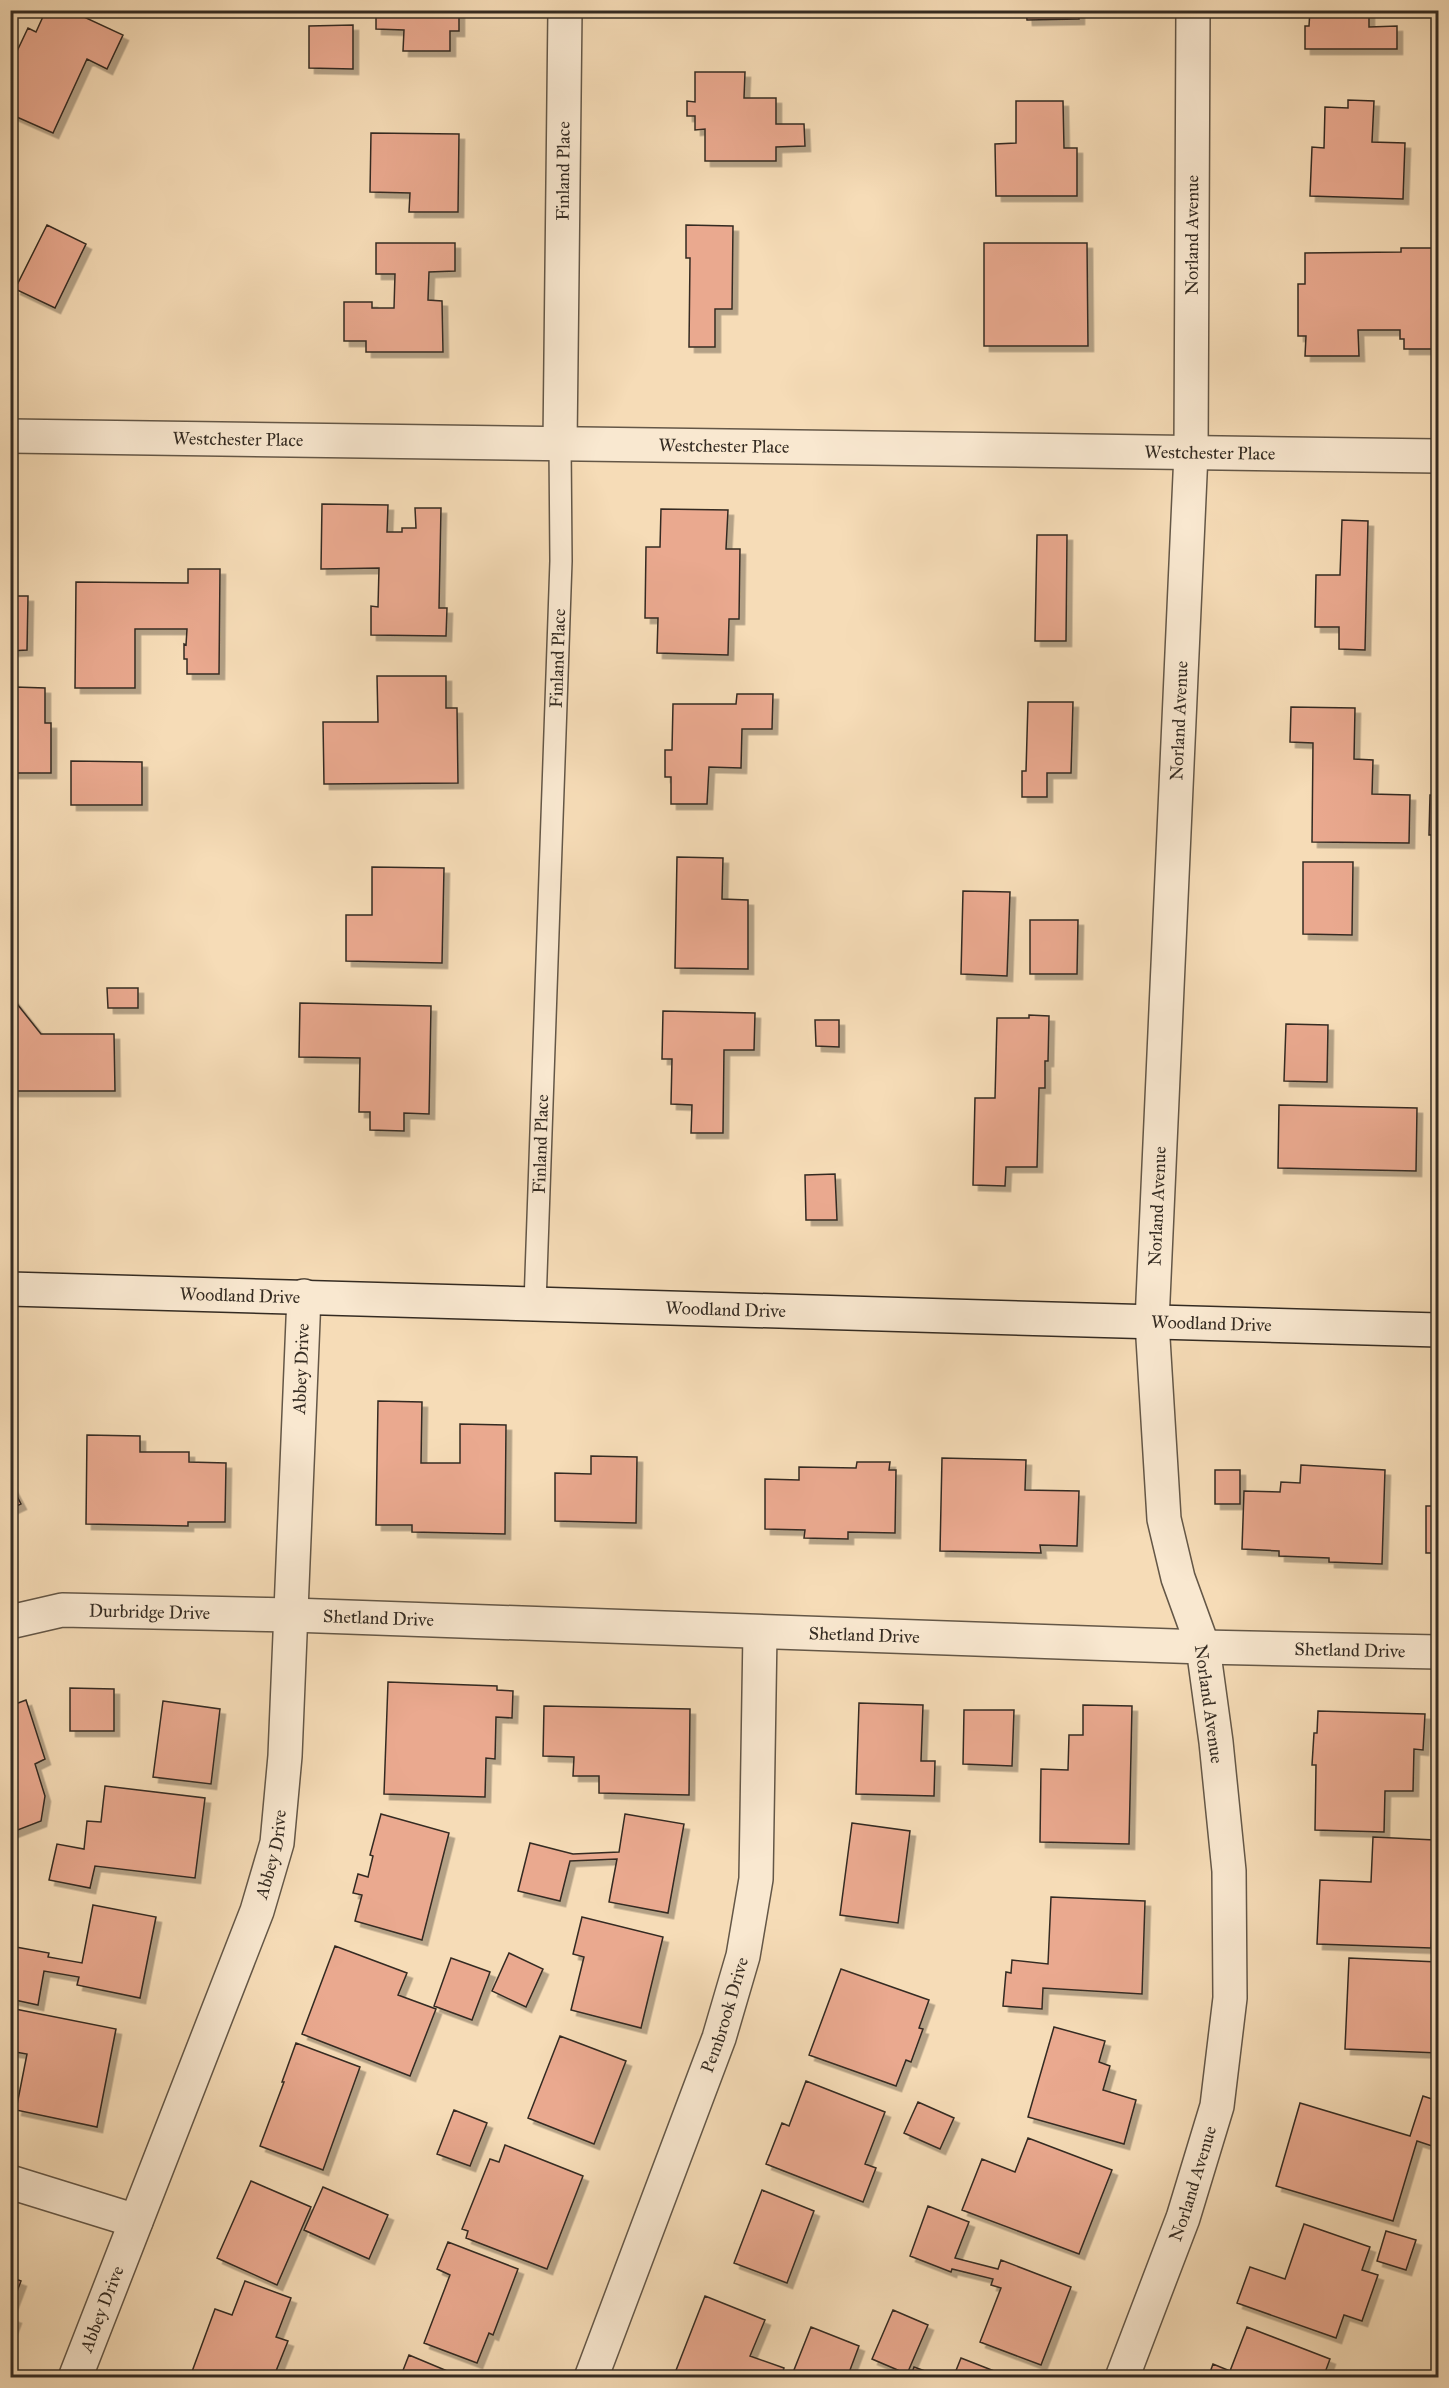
<svg xmlns="http://www.w3.org/2000/svg" width="1449" height="2388" font-family="'IM FELL Great Primer',serif">
<defs>
<filter id="shadow"><feDropShadow dx="5.5" dy="5.5" stdDeviation="0" flood-color="#0004"/></filter>
</defs>
<rect width="100%" height="100%" fill="#f6dcb7"/>
<filter id="stains"><feTurbulence type="fractalNoise" baseFrequency=".00333" numOctaves="4"/><feColorMatrix values="0 0 0 0 .2 0 0 0 0 .09 0 0 0 0 .02 0 0 0 .5 -.17"/></filter>
<radialGradient id="worn" r=".72"><stop offset=".6" stop-color="#630" stop-opacity="0"/><stop offset="1" stop-color="#630" stop-opacity=".3"/></radialGradient>
<!-- building -->
<path fill="#eaa98f" stroke="#342b22" stroke-width="1.5" filter="url(#shadow)" d="M46,10H69L123,35L107,69L87,59L53,133L10,114V66L28,28L36,32Z
M376,10H459V31H450V51H403L404,30L376,29Z
M1026,10H1079V19L1027,20Z
M1310,10H1369V27L1397,26V49H1305V26H1309Z
M353,25V69L309,68V26Z
M695,72H745L744,98H776V124H804L805,146L776,147V161H705V129L695,130V116H687V101L695,102Z
M1348,100L1374,101L1372,142L1405,143L1403,199L1310,196L1312,147L1324,148L1325,107L1348,108Z
M1016,101H1063L1064,148H1077V196H996L995,144L1016,143Z
M371,133L459,134L458,212H409L410,193L370,192Z
M47,225L86,244L55,308L15,289Z
M686,225L733,226L732,309H715V347H689L690,258H686Z
M376,243H455V271L429,272L428,300L442,301L443,352H366V341H344V302H372V308H394L395,274H376Z
M984,243H1087L1088,346H984Z
M1401,248H1438V349H1404V339H1400V330H1358L1359,356H1305L1306,336H1298V284H1305V253L1401,252Z
M322,504L388,505L387,532H402V528H416L415,508H441L439,608H447L446,636L371,635V606L378,607L379,568L321,569Z
M661,509L728,510L726,549H740L739,619H729L728,655L657,653L658,618H645L646,547H660Z
M1342,520L1368,521L1365,650L1339,649V627H1315L1316,575H1340Z
M1037,535H1067L1066,641H1035Z
M188,569H220L219,674H187V659H184V644L186,645L187,629H135V688H75L76,582L188,583Z
M10,596H28L27,650L10,651Z
M377,676H446V708H457L458,783L324,784L323,722H378Z
M15,687L45,688V723H51V773H10V723H15Z
M737,694H773L772,729H742L741,768L709,767L707,804H671V777H665V750H672L673,704H736Z
M1028,702H1073L1071,773H1047V797H1022V771H1026Z
M1291,707L1355,708L1354,759L1373,760L1372,794L1410,795L1409,843L1312,842L1313,743L1290,742Z
M71,761L142,762V805H71Z
M1430,795L1438,796V844H1432V835H1429Z
M677,857L723,858L722,899L748,900V969L675,968Z
M1303,862H1353L1352,935L1303,934Z
M372,867L444,868L442,963L346,961V915H372Z
M963,891L1010,892L1007,976L961,974Z
M1030,920H1078L1077,974H1030Z
M107,988H138V1008H108Z
M10,995L41,1034H114L115,1091H10Z
M300,1003L431,1006L429,1114L404,1113V1131L370,1130V1112H359L360,1058L299,1057Z
M663,1011L755,1013L754,1050H724L723,1133H691L692,1105L671,1104L672,1059H662Z
M1029,1015L1049,1016L1048,1061H1045V1088H1039L1037,1167H1006L1005,1186L973,1185L975,1098H995L997,1018H1029Z
M815,1020H839V1047L816,1046Z
M1286,1024L1328,1025L1327,1082L1284,1081Z
M1279,1105L1417,1108L1416,1171L1278,1168Z
M835,1174L837,1220H806L805,1175Z
M378,1401L422,1402L421,1463H460V1424L506,1425L505,1534L412,1532V1525H376Z
M87,1435L140,1436V1452H189V1462L226,1463L225,1522H188V1526L86,1524Z
M591,1456L637,1457L636,1523L555,1521V1473L591,1474Z
M942,1458L1026,1460L1025,1490L1079,1491L1077,1546L1040,1545L1041,1553L940,1551Z
M857,1462H890L889,1470H896L895,1533L848,1532V1539L804,1538L805,1530L765,1529V1479L799,1480V1467L856,1468Z
M1301,1465L1385,1470L1382,1564L1329,1562V1558L1279,1556V1551L1242,1549L1244,1491L1280,1492L1281,1482L1300,1483Z
M1215,1470H1240V1504H1215Z
M10,1483L21,1504L10,1509Z
M1426,1506H1438V1553H1426Z
M388,1682L497,1686V1690L513,1691L512,1718L496,1717L495,1759L486,1758L485,1797L384,1794Z
M70,1688L114,1689V1731H70Z
M26,1700L45,1759L35,1764L45,1796L41,1821L10,1833V1706Z
M163,1701L220,1709L211,1784L153,1777Z
M859,1703L923,1705L921,1761H935L934,1796L856,1794Z
M1083,1705L1132,1706L1129,1844L1040,1842L1041,1769L1068,1770L1069,1735H1083Z
M544,1706L690,1709L689,1795L599,1793V1776H573L574,1757L543,1756Z
M964,1710H1014L1012,1766L963,1764Z
M1318,1711L1425,1714L1423,1750L1414,1749L1413,1791H1385L1384,1832L1315,1830L1316,1765H1312L1314,1733H1317Z
M105,1786L205,1798L195,1878L95,1866L90,1888L49,1880L57,1844L84,1849L87,1821L101,1822Z
M381,1814L449,1833L422,1940L355,1921L362,1895L353,1893L358,1874L368,1877L373,1856L370,1855Z
M625,1814L684,1824L668,1913L609,1902L617,1859L570,1861L560,1901L518,1891L530,1843L573,1854L619,1852Z
M852,1823L910,1831L898,1923L840,1915Z
M1373,1837L1435,1840L1431,1948L1317,1944L1320,1880L1371,1882Z
M1051,1897L1145,1901L1142,1994L1043,1988L1042,2009L1003,2006L1006,1972L1011,1973L1012,1960L1048,1964Z
M93,1905L156,1917L140,1998L77,1985L79,1977L44,1971L38,2005L10,1999V1946L49,1953L48,1957L82,1963Z
M582,1917L663,1937L641,2028L571,2010L584,1957L573,1954Z
M335,1946L407,1973L398,1995L436,2009L410,2076L302,2034Z
M509,1953L543,1969L526,2007L492,1991Z
M451,1958L490,1972L472,2020L434,2006Z
M1349,1958L1438,1962V2053L1345,2049Z
M841,1969L929,2000L919,2028L923,2029L911,2062L906,2060L896,2086L809,2055Z
M10,2008L116,2029L97,2127L16,2110L27,2054L10,2051Z
M1054,2027L1105,2041L1099,2062L1110,2066L1103,2090L1136,2100L1124,2144L1028,2117Z
M560,2036L626,2061L594,2144L528,2118Z
M296,2043L360,2067L323,2170L260,2146L284,2082H282Z
M806,2081L885,2112L865,2164L876,2168L863,2202L766,2164L782,2123L789,2126Z
M1423,2096L1438,2101V2148L1417,2141L1393,2221L1276,2186L1300,2103L1410,2136Z
M918,2102L954,2118L940,2149L904,2133Z
M454,2110L487,2123L470,2166L437,2154Z
M1028,2138L1112,2170L1079,2254L962,2210L982,2159L1015,2172Z
M505,2145L583,2176L547,2269L466,2238L468,2231L462,2229L490,2159L499,2162Z
M251,2181L311,2207L277,2285L217,2258Z
M323,2187L388,2215L369,2259L304,2230Z
M762,2190L814,2211L787,2283L734,2263Z
M928,2206L969,2222L955,2258L998,2269L1001,2260L1071,2287L1041,2365L980,2342L1001,2288L991,2285L993,2279L952,2269L951,2272L910,2256Z
M1304,2224L1370,2247L1362,2270L1378,2275L1362,2321L1344,2315L1336,2338L1237,2303L1250,2267L1285,2279Z
M1386,2231L1416,2240L1406,2270L1377,2261Z
M448,2242L518,2269L493,2335L489,2333L477,2363L424,2343L450,2275L437,2269Z
M10,2277L21,2281L10,2310Z
M245,2281L291,2298L276,2337L288,2341L274,2376L264,2372L262,2378L190,2377L215,2309L232,2315Z
M705,2296L765,2320L750,2356L784,2368L781,2378H673Z
M893,2310L928,2325L907,2374L872,2359Z
M10,2316L16,2318L10,2334Z
M811,2327L859,2346L847,2378H798L792,2375Z
M1247,2327L1330,2359L1323,2378H1208L1213,2364L1230,2371Z
M409,2355L464,2378H400Z
M961,2358L1012,2378H953Z
M914,2367L944,2378H910Z"/>
<g fill="none" stroke-linecap="round" stroke-linejoin="round">
<!-- service casing -->
<g stroke="#645747" stroke-width="24">
<g id="service">
<path id="s1" d="M535,1304L561,561L560,444"/>
</g>
</g>
<!-- minor casing -->
<g stroke="#645747" stroke-width="36">
<g id="minor">
<path id="s2" d="M10,436L1438,456"/>
<path id="s3" d="M560,444L565,10"/>
<path id="s4" d="M10,1622L62,1610L292,1615L1203,1647L1438,1652"/>
<path d="M10,2182L136,2221"/>
<path id="s5" d="M75,2378L257,1911L277,1843L285,1756L304,1296"/>
<path id="s6" d="M591,2378L719,2038L743,1956L756,1879L760,1632"/>
<path id="s7" d="M1122,2378L1183,2218L1217,2106L1230,1998L1229,1871L1216,1742L1203,1647L1178,1578L1164,1519L1152,1322L1191,453L1193,10"/>
</g>
</g>
<!-- secondary casing -->
<g stroke="#342b22" stroke-width="36">
<g id="secondary">
<path id="s8" d="M10,1289L1438,1330"/>
</g>
</g>
<!-- service -->
<use href="#service" stroke="#f9e8d0" stroke-width="21"/>
<!-- minor -->
<use href="#minor" stroke="#f9e8d0" stroke-width="33"/>
<!-- secondary -->
<use href="#secondary" stroke="#f9e8d0" stroke-width="33"/>
</g>
<g text-anchor="middle" dominant-baseline="central" stroke-width="4.5" stroke-linejoin="round" paint-order="stroke">
<!-- street labels -->
<g font-size="18" fill="#342b22" stroke="#f9e8d0">
<text stroke="none"><textPath href="#s3" startOffset="273">Finland Place</textPath></text>
<text stroke="none"><textPath href="#s7" startOffset="2169">Norland Avenue</textPath></text>
<text stroke="none"><textPath href="#s2" startOffset="228">Westchester Place</textPath></text>
<text stroke="none"><textPath href="#s2" startOffset="714">Westchester Place</textPath></text>
<text stroke="none"><textPath href="#s2" startOffset="1200">Westchester Place</textPath></text>
<text stroke="none"><textPath href="#s1" startOffset="646">Finland Place</textPath></text>
<text stroke="none"><textPath href="#s7" startOffset="1683">Norland Avenue</textPath></text>
<text stroke="none"><textPath href="#s1" startOffset="160">Finland Place</textPath></text>
<text stroke="none"><textPath href="#s7" startOffset="1197">Norland Avenue</textPath></text>
<text stroke="none"><textPath href="#s8" startOffset="230">Woodland Drive</textPath></text>
<text stroke="none"><textPath href="#s8" startOffset="716">Woodland Drive</textPath></text>
<text stroke="none"><textPath href="#s8" startOffset="1202">Woodland Drive</textPath></text>
<text stroke="none"><textPath href="#s5" startOffset="1047">Abbey Drive</textPath></text>
<text stroke="none"><textPath href="#s4" startOffset="141">Durbridge Drive</textPath></text>
<text stroke="none"><textPath href="#s4" startOffset="370">Shetland Drive</textPath></text>
<text stroke="none"><textPath href="#s4" startOffset="856">Shetland Drive</textPath></text>
<text stroke="none"><textPath href="#s4" startOffset="1342">Shetland Drive</textPath></text>
<text transform="translate(1209 1704) rotate(82)">Norland Avenue</text>
<text stroke="none"><textPath href="#s5" startOffset="560">Abbey Drive</textPath></text>
<text stroke="none"><textPath href="#s6" startOffset="387">Pembrook Drive</textPath></text>
<text stroke="none"><textPath href="#s7" startOffset="207">Norland Avenue</textPath></text>
<text stroke="none"><textPath href="#s5" startOffset="74">Abbey Drive</textPath></text>
</g>
</g>
<!-- margin -->
<rect width="1449" height="2388" fill="none" stroke="#f6dcb7" stroke-width="36"/>
<rect x="12" y="12" width="1425" height="2364" fill="none" stroke="#342b22" stroke-width="3"/>
<rect x="18" y="18" width="1413" height="2352" fill="none" stroke="#342b22" stroke-width="1.5"/>
<rect width="100%" height="100%" filter="url(#stains)"/>
<rect width="100%" height="100%" fill="url(#worn)"/>
</svg>
